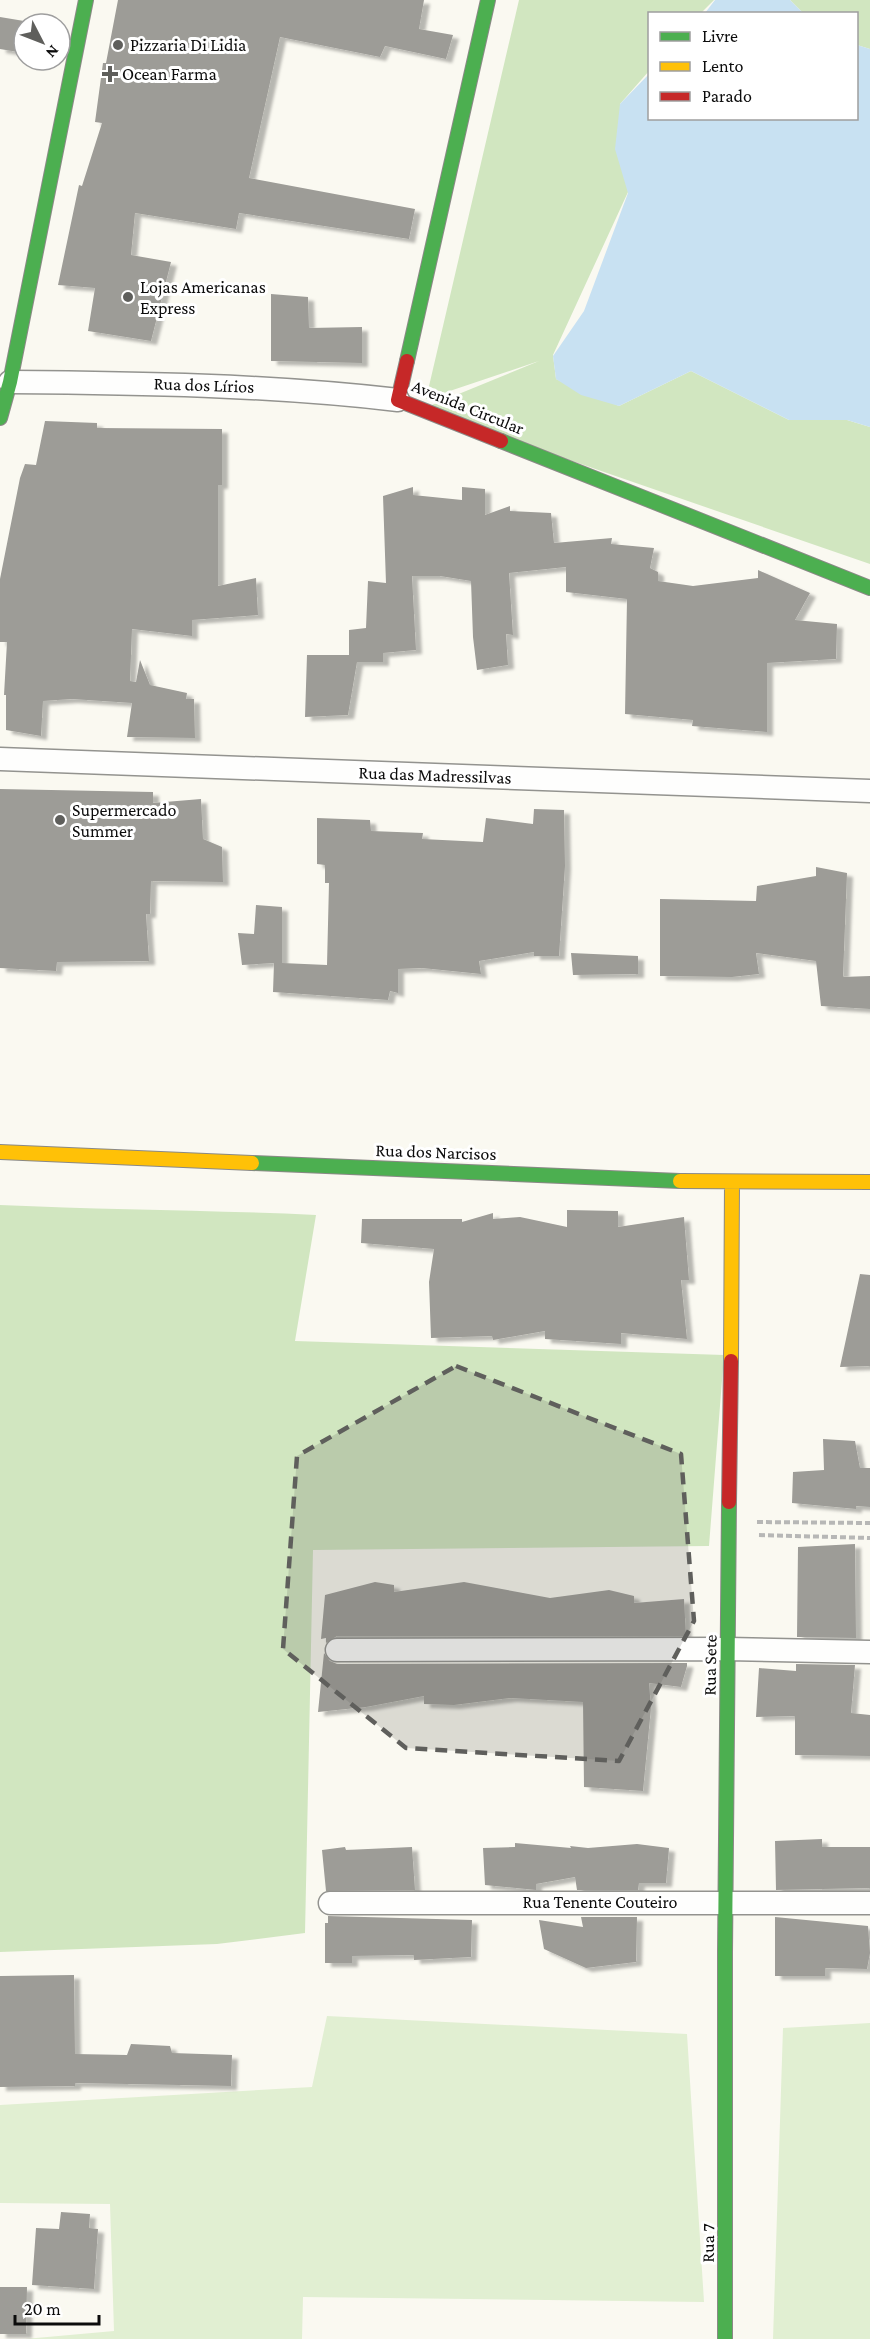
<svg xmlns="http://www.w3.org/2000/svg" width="870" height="2339" font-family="'Crimson Pro',serif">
<defs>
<filter id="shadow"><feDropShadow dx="6" dy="4" stdDeviation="1.5" flood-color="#0004"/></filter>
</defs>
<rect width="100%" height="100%" fill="#faf9f1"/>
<!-- green -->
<path fill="#e1efd2" d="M327,2016L687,2034L704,2302L303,2297L302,2339H25L114,2331L110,2204L0,2203V2105L312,2087Z
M870,2023V2339H773L783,2028Z"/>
<!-- forest -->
<path fill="#d1e6c0" d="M519,0H714L701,13L650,14L649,71L620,104L628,192L553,355L556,379L619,406L691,371L789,420H847L870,427V564L422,409L539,361L426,399Z
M790,0H870V49L857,45L856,14L803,13Z
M0,1205C106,1210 211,1210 316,1215L295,1341L724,1355L709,1546L313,1550L305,1933L217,1944L0,1952Z"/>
<!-- water -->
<path fill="#c8e1f2" d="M715,0H790L803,13H705Z
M857,45L870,49V427L847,420H789L691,371L619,406L581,395L556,379L553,356L584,311L628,193L615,149L620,104L649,74L650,118H856Z"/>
<!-- building -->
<path fill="#9d9c97" filter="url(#shadow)" d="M118,0H424L419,29L453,35L446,59L385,46L380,57L280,37L249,178L415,209L409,239L239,213L236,229L135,213L131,255L171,262L151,341L88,331L95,288L58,285L79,185L82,186L102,123L95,122L103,63H106Z
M0,17L24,21V53L0,49Z
M271,294L308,297L309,328L362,327V363L271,361Z
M45,421L97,423V428L222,429V485H218V586L256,578L258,615L192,620V636L132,629L130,681L136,682L140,660L150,685L187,693L186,699H194L195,738L127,737L132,703L72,699L43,701L41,736L6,730V695H4L7,642H0V579L20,478L25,464L36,465Z
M413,487V495L462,500V487L485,489V515L510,506V511L551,513L554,543L612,538L611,544L654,548L650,568L658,572V581L693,586L758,578V570L810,593L795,620L837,624L836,659L767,663V732L692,726L693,720L625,714L627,599L566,592V567L509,573L513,635L506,634L508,665L477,670L473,637L471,581L440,576H412L416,650L383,653V662H357L348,715L305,717L307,655H349V630L366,628L368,581L386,583L383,496Z
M0,789L153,792V803L201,799L203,839L222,847L223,882L151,881L150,914H146L149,961L57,962L56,971L0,968Z
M534,809L564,810L565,866L559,956H534V952L479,961L481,974L422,968L398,969V993L390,991L388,1000L273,992L274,963L242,965L238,933L254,934L256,905L282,907V963L327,965L329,883H325V865L317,864V818L370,820L371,831L423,833L422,839L483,842L486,818L533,824Z
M816,867L847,873L843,977L870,976V1009L821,1006L816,961L756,953L759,974L732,977L660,976V899L756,901L757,886L816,876Z
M571,953L638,956V974L573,975Z
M567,1210L618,1211V1227L684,1217L689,1280H681L687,1339L621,1333V1344L545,1339V1331L493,1340L492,1336L431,1338L429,1282L434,1249L361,1243L362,1219H462V1222L493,1213V1219L520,1217L567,1227Z
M860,1274L870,1275V1366L840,1367Z
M823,1439L855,1441L860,1468H870V1507L856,1506V1509L792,1503L793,1472L824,1470Z
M855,1544L856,1638L797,1637L798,1547Z
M375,1582L394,1585V1592L464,1582L550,1598L609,1590L634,1596V1603L684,1599L686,1636H337L326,1643V1638L321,1639L325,1595Z
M324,1653L330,1661L337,1664L687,1663V1666L681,1687L649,1683L651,1708L643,1791L584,1787L583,1702L511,1698L454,1705L424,1704V1696L366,1707L318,1712Z
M796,1664L855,1665L851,1713L870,1715V1756L795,1755V1716L756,1717L759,1668L796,1671Z
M822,1839V1847H870V1888L776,1890L775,1841Z
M515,1843L571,1848L570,1846L588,1848L637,1844L669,1848L666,1883H639L638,1890H577L575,1877L536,1884V1890L485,1885L483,1848L515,1847Z
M345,1847L346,1850L412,1847L415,1890L326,1891L322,1850Z
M328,1916L472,1920L471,1957L414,1960V1955L352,1956V1963H325V1923H328Z
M581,1917H637L636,1962L586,1968L544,1949L539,1920L583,1927Z
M775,1917L868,1926L870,1953L867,1969L825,1968V1976H775Z
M74,1975L75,2054L127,2055L131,2044L170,2046L172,2053L232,2055L231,2086L75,2083V2086L0,2087V1976Z
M61,2212L90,2214L89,2228L98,2229L94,2289L32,2285L36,2228L59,2229Z
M0,2287H27L26,2334H0Z"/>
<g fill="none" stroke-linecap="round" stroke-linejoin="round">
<!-- street casing -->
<g stroke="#93938f" stroke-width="25">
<path id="street" d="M10,382C140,383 268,385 398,400
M0,759L870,791
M337,1650L728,1649L870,1652
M330,1903H870"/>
</g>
<!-- fast casing -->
<g stroke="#8a8986" stroke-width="16">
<path id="fast" d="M407,361L488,0
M0,418L10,382L86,0
M501,441L870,588
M252,1163L680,1181
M725,2339V1952L729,1502"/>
</g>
<!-- slow casing -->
<g stroke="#8a8986" stroke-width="16">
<path id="slow" d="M0,1152L252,1163
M680,1181L870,1182
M731,1361L732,1183"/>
</g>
<!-- jam casing -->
<g stroke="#8a8986" stroke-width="16">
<path id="jam" d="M407,361L398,400L501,441
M729,1502L731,1361"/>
</g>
<!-- path -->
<path stroke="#b7b7b6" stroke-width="4" stroke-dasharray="6 3" stroke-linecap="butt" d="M757,1522L870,1523
M759,1535L870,1538"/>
<!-- street -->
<use href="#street" stroke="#fefefd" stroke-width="22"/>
<!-- fast -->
<use href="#fast" stroke="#4caf50" stroke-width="14"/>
<!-- slow -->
<use href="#slow" stroke="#ffc107" stroke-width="14"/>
<!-- jam -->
<use href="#jam" stroke="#c62828" stroke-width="14"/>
</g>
<!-- marked area -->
<path fill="#5f5f5c" fill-opacity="0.2" stroke="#5f5f5c" stroke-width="4.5" stroke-dasharray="12 8" stroke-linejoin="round" d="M456,1366L681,1454L694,1621L619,1761L406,1748L283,1649L297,1456Z"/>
<!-- markers -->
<g fill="#5f5f5c" stroke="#fff" stroke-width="2">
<circle cx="118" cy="45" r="6"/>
<path d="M107 65h6v6h6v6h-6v6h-6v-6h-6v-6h6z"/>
<circle cx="128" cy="297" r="6"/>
<circle cx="60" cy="820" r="6"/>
</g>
<g text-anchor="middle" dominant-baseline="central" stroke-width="6" stroke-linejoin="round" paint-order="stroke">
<!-- poi labels -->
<g font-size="18" fill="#0c0c0c" stroke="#fff" text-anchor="start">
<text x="130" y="45">Pizzaria Di Lidia</text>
<text x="122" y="74">Ocean Farma</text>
<text x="140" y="287">Lojas Americanas<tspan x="140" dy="21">Express</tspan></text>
<text x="72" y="810">Supermercado<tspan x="72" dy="21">Summer</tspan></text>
</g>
<!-- street labels -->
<g font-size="18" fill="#0c0c0c" stroke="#fff">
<text transform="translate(204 385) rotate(2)">Rua dos Lírios</text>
<text transform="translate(468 407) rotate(22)">Avenida Circular</text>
<text transform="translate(435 775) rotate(2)">Rua das Madressilvas</text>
<text transform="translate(436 1152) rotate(2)">Rua dos Narcisos</text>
<text transform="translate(710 1665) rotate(-89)">Rua Sete</text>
<text x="600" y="1902">Rua Tenente Couteiro</text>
<text transform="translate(708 2243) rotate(-89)">Rua 7</text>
</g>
</g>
<!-- legend -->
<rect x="648" y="12" width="210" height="108" fill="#ffffff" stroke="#9e9e9e" stroke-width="1.5"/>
<rect x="660" y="32" width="30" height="9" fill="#4caf50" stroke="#9e9e9e" stroke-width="1.5"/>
<text x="702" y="42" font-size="18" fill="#0c0c0c">Livre</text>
<rect x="660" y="62" width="30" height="9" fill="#ffc107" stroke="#9e9e9e" stroke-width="1.5"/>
<text x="702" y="72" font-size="18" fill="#0c0c0c">Lento</text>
<rect x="660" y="92" width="30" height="9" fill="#c62828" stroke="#9e9e9e" stroke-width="1.5"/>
<text x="702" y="102" font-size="18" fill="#0c0c0c">Parado</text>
<!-- north arrow -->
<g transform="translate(42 42) rotate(132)"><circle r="28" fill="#ffffff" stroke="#9e9e9e" stroke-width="1.5"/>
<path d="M0-4.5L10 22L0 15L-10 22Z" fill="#5f5f5c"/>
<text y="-9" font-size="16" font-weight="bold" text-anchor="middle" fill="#0c0c0c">N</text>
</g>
<!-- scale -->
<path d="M15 2315v9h84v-9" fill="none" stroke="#0c0c0c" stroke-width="3"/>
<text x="24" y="2315" font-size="18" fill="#0c0c0c" stroke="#ffffff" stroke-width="4.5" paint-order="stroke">20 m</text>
</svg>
